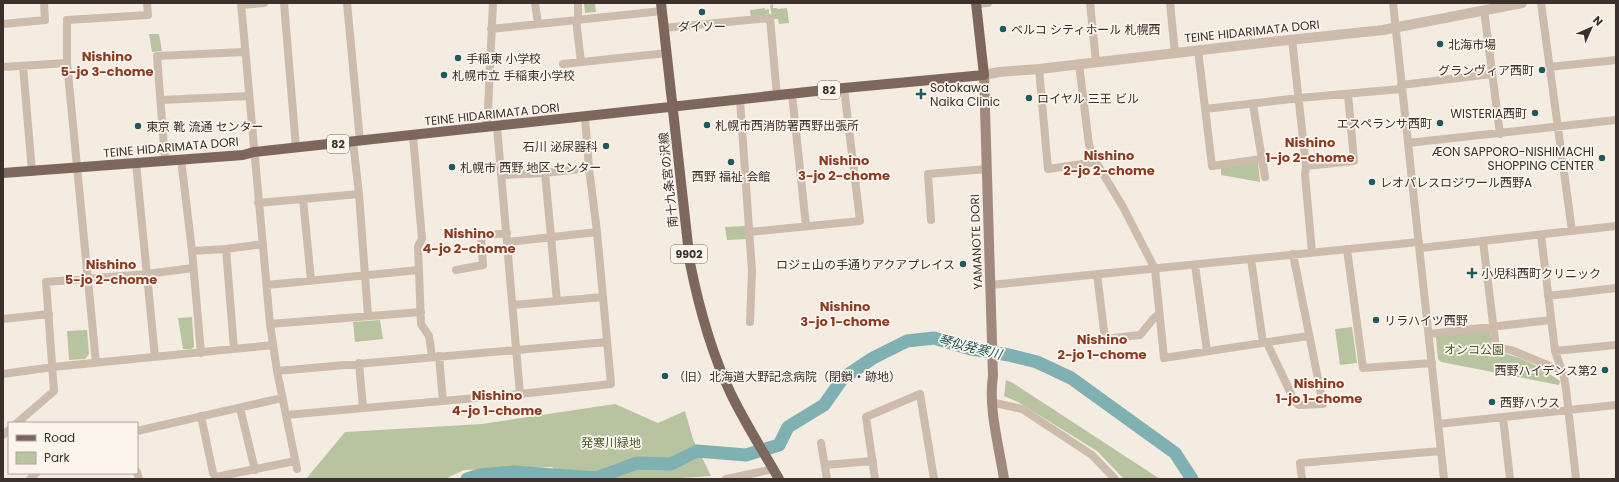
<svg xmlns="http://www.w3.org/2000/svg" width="1619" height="482" font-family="Poppins,'Noto Sans JP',sans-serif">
<rect width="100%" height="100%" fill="#f4ebe1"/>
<!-- green -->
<path fill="#b8c4a0" d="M584,3H595L596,12L585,13Z
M773,4V8H777L778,9L787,8L789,23L779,24L778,19H772L770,5Z
M765,8V10L769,9V14L751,17L750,10Z
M149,34H159L162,51L152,52Z
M1258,163L1260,182L1221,175V168Z
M745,226L746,239L727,240L725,227Z
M192,317L194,347L191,349H183L178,318Z
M380,320L383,339L355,342L353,322Z
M1352,327L1357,363L1340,365L1335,329Z
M87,330L89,354L85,359L69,360L67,331Z
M1487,330L1490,332L1493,351C1520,356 1538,365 1560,381L1559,385L1441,362L1438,359L1436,338L1438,335Z
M1006,380L1013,383L1160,479H1124L1097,451L1018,402L1004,396Z
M615,404L658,423L685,411L693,439L711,476L666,479H563L552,467L464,470L445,479H306L345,432L482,424Z"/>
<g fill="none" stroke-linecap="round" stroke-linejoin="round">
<!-- river -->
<path stroke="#7fb0b2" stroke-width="13" d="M467,479L480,475L513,472L596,478L637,463L671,464L697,451L746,455L779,445L788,427L824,405L843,378L873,358L907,341L934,338L971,349L1009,355L1037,362L1071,378L1175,453L1192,479"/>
<!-- minor -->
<path stroke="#cdbbac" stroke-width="8" d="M241,3L270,324L277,371L297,469
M284,3L296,148
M347,3L360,141
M535,3L538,24
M578,3V20
M1090,3L1096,62
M1170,3L1175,53
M1393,3L1444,479
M1541,3L1572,231
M976,4L988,3
M241,5L264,3
M1484,10L1500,134
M576,20L581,62
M3,24L45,20L44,3
M664,28L770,18L777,96
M491,29L662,11
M1292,39L1306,166L1305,175L1312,252
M1198,50L1212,166L1261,159
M67,63L96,363
M563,64L667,53
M1079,64L1089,145L1096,162L1123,207L1155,269L1164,358L1308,336
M23,66L32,172
M3,67L67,63V20L148,15L147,3
M1549,67L1616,60
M1039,69L1048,169L1096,162
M1401,85L1492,74
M792,94L806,226
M161,100L249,96
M740,100L752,271L750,322
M1253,105L1265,177
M1205,109L1299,98L1401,89
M486,128L488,110L493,3
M413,136L422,239L418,246L421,324L429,336L432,356
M353,142L359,194L368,316
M1408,143L1616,120
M181,159L192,251L201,353
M165,160L157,56L245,52
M136,163L155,357
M1306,166L1354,161L1348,94
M545,173L557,301
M502,175L545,173L589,168
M303,199L311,280
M258,203L359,194
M931,220L928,174L987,169
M749,232L860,221L844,88
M1541,235L1555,351L1564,377L1566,389L1576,479
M1483,241L1496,348L1511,350L1562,371
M508,242L597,232
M1420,248L1616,226
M226,249L234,349
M1347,249L1363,368L1432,363
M192,251L226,249L263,244
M1251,259L1263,343
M1195,265L1207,351
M456,270L483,265L481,236L507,233
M1097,274L1105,339L1140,335L1154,318L1159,314
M267,285L419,270
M990,285L1419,242
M1548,296L1616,288
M513,305L603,297
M3,319L49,314
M270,324L421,312
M1429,334L1551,320
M1267,343L1295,402L1299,405L1323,404L1293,254
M1555,351L1616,345
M439,356L443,401
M359,363L363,408
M277,371L607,342
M3,374L53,367L273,345
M520,394L611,384L597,232L589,168L585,117
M991,402L1022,409L1092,455L1115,479
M240,408L255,470
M286,415L520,394L497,127
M201,416L213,473L216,477L295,461
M1503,417L1510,479
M17,423L54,391L46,282L147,274L193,268
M1438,424L1616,405
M137,431L282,398
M3,435L9,430
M821,443L827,479
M825,465L873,461
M137,472L139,479
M30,479L36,473
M726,479L774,469
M875,479L866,417L920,394L934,479
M1302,479L1300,463L1441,451"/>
<!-- tertiary -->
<path stroke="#cdbbac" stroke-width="10" d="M984,75L999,72L1039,69L1270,42L1383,30L1522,3"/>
<!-- secondary -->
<path stroke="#a18a7d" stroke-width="10" d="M984,75L993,376C988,408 999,446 1004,479"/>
<!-- primary -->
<path stroke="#7d675c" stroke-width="10" d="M661,3L690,263C699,308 711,352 731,394C745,423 763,451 779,479
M3,173L243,155L254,152L844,88L984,75L976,3"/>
</g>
<!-- markers -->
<g fill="#1f5a5e" stroke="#fbf5ee" stroke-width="1.5">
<circle cx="702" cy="12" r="4"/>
<circle cx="1003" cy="29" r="4"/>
<circle cx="1440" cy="44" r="4"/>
<circle cx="458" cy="58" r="4"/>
<circle cx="1542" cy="70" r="4"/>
<circle cx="444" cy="75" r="4"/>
<path d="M919 88h4v4h4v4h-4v4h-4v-4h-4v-4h4z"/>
<circle cx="1029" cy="98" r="4"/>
<circle cx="1535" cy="113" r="4"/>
<circle cx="1440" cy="123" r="4"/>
<circle cx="707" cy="125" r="4"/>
<circle cx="138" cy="126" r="4"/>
<circle cx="606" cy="146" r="4"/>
<circle cx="1602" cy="158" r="4"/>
<circle cx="731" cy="162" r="4"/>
<circle cx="452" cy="167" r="4"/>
<circle cx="1372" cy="182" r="4"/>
<circle cx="963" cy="264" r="4"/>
<path d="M1470 267h4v4h4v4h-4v4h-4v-4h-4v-4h4z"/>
<circle cx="1376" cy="320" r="4"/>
<circle cx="1605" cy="370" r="4"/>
<circle cx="665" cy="376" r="4"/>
<circle cx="1492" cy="402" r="4"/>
</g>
<g text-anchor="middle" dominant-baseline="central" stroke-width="3.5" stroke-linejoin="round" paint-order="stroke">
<!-- shield labels -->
<g fill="#fbf5ee" stroke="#756b66" stroke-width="1">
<rect x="818" y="81" width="22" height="18" rx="3"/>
<rect x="327" y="135" width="22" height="18" rx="3"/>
<rect x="671" y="245" width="36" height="18" rx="3"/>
</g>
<g font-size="11" font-weight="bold" fill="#3b302b">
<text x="829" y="90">82</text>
<text x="338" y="144">82</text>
<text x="689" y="254">9902</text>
</g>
<!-- poi labels -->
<g font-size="12" fill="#3b302b" stroke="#fbf5ee" text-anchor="start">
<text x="702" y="26" text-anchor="middle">ダイソー</text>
<text x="1011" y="29">ベルコ シティホール 札幌西</text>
<text x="1448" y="44">北海市場</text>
<text x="466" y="58">手稲東 小学校</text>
<text x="1534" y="70" text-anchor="end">グランヴィア西町</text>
<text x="452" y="75">札幌市立 手稲東小学校</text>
<text x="930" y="87">Sotokawa<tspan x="930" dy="14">Naika Clinic</tspan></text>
<text x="1037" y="98">ロイヤル 三王 ビル</text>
<text x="1527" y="113" text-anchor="end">WISTERIA西町</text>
<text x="1432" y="123" text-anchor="end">エスペランサ西町</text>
<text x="715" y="125">札幌市西消防署西野出張所</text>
<text x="146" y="126">東京 靴 流通 センター</text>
<text x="598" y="146" text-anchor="end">石川 泌尿器科</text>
<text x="1594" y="151" text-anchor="end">ÆON SAPPORO-NISHIMACHI<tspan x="1594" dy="14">SHOPPING CENTER</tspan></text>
<text x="460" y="167">札幌市 西野 地区 センター</text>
<text x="731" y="176" text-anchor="middle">西野 福祉 会館</text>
<text x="1380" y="182">レオパレスロジワール西野A</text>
<text x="955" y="264" text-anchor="end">ロジェ山の手通りアクアプレイス</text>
<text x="1481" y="273">小児科西町クリニック</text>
<text x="1384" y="320">リラハイツ西野</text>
<text x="1597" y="370" text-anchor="end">西野ハイデンス第2</text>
<text x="673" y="376">（旧）北海道大野記念病院（閉鎖・跡地）</text>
<text x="1500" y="402">西野ハウス</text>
</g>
<!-- street labels -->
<g font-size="12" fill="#3b302b" stroke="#fbf5ee">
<text transform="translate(1252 31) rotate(-6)">TEINE HIDARIMATA DORI</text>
<text transform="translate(492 114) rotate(-6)">TEINE HIDARIMATA DORI</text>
<text transform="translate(171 147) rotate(-5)">TEINE HIDARIMATA DORI</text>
<text transform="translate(668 180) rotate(-96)">南十九条宮の沢線</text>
<text transform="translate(976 242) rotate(-92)">YAMANOTE DORI</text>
</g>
<!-- park labels -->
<g font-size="12" fill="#4a5a2e" stroke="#fbf5ee">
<text x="1474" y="349">オンコ公園</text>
<text x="611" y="442">発寒川緑地</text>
</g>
<!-- neighbourhood labels -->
<g font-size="13" font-weight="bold" fill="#8c3b22" stroke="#fbf5ee">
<text x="107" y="56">Nishino<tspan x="107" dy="15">5-jo 3-chome</tspan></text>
<text x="1310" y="142">Nishino<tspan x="1310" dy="15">1-jo 2-chome</tspan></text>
<text x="1109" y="155">Nishino<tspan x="1109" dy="15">2-jo 2-chome</tspan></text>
<text x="844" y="160">Nishino<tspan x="844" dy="15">3-jo 2-chome</tspan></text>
<text x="469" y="233">Nishino<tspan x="469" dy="15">4-jo 2-chome</tspan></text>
<text x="111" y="264">Nishino<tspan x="111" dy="15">5-jo 2-chome</tspan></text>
<text x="845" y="306">Nishino<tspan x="845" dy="15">3-jo 1-chome</tspan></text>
<text x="1102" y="339">Nishino<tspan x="1102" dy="15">2-jo 1-chome</tspan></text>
<text x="1319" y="383">Nishino<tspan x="1319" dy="15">1-jo 1-chome</tspan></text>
<text x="497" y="395">Nishino<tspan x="497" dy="15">4-jo 1-chome</tspan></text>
</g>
<!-- water labels -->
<g font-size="13" font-style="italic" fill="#1f5a5e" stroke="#fbf5ee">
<text transform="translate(970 347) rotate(14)">琴似発寒川</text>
</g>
</g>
<!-- border -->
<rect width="1619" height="482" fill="none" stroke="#3b302b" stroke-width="8"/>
<!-- legend -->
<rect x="8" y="422" width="130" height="52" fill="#fbf5ee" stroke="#aea6a0"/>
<rect x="16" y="435" width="20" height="6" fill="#7d675c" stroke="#aea6a0"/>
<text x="44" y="442" font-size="12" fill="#3b302b">Road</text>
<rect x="16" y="452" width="20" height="12" fill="#b8c4a0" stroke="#aea6a0"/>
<text x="44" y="462" font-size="12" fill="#3b302b">Park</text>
<!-- north arrow -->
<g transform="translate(1591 28) rotate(45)" stroke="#fbf5ee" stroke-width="3" paint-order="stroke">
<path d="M0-3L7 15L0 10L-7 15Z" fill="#3b302b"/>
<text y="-6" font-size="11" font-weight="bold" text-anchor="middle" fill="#3b302b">N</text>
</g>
</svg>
